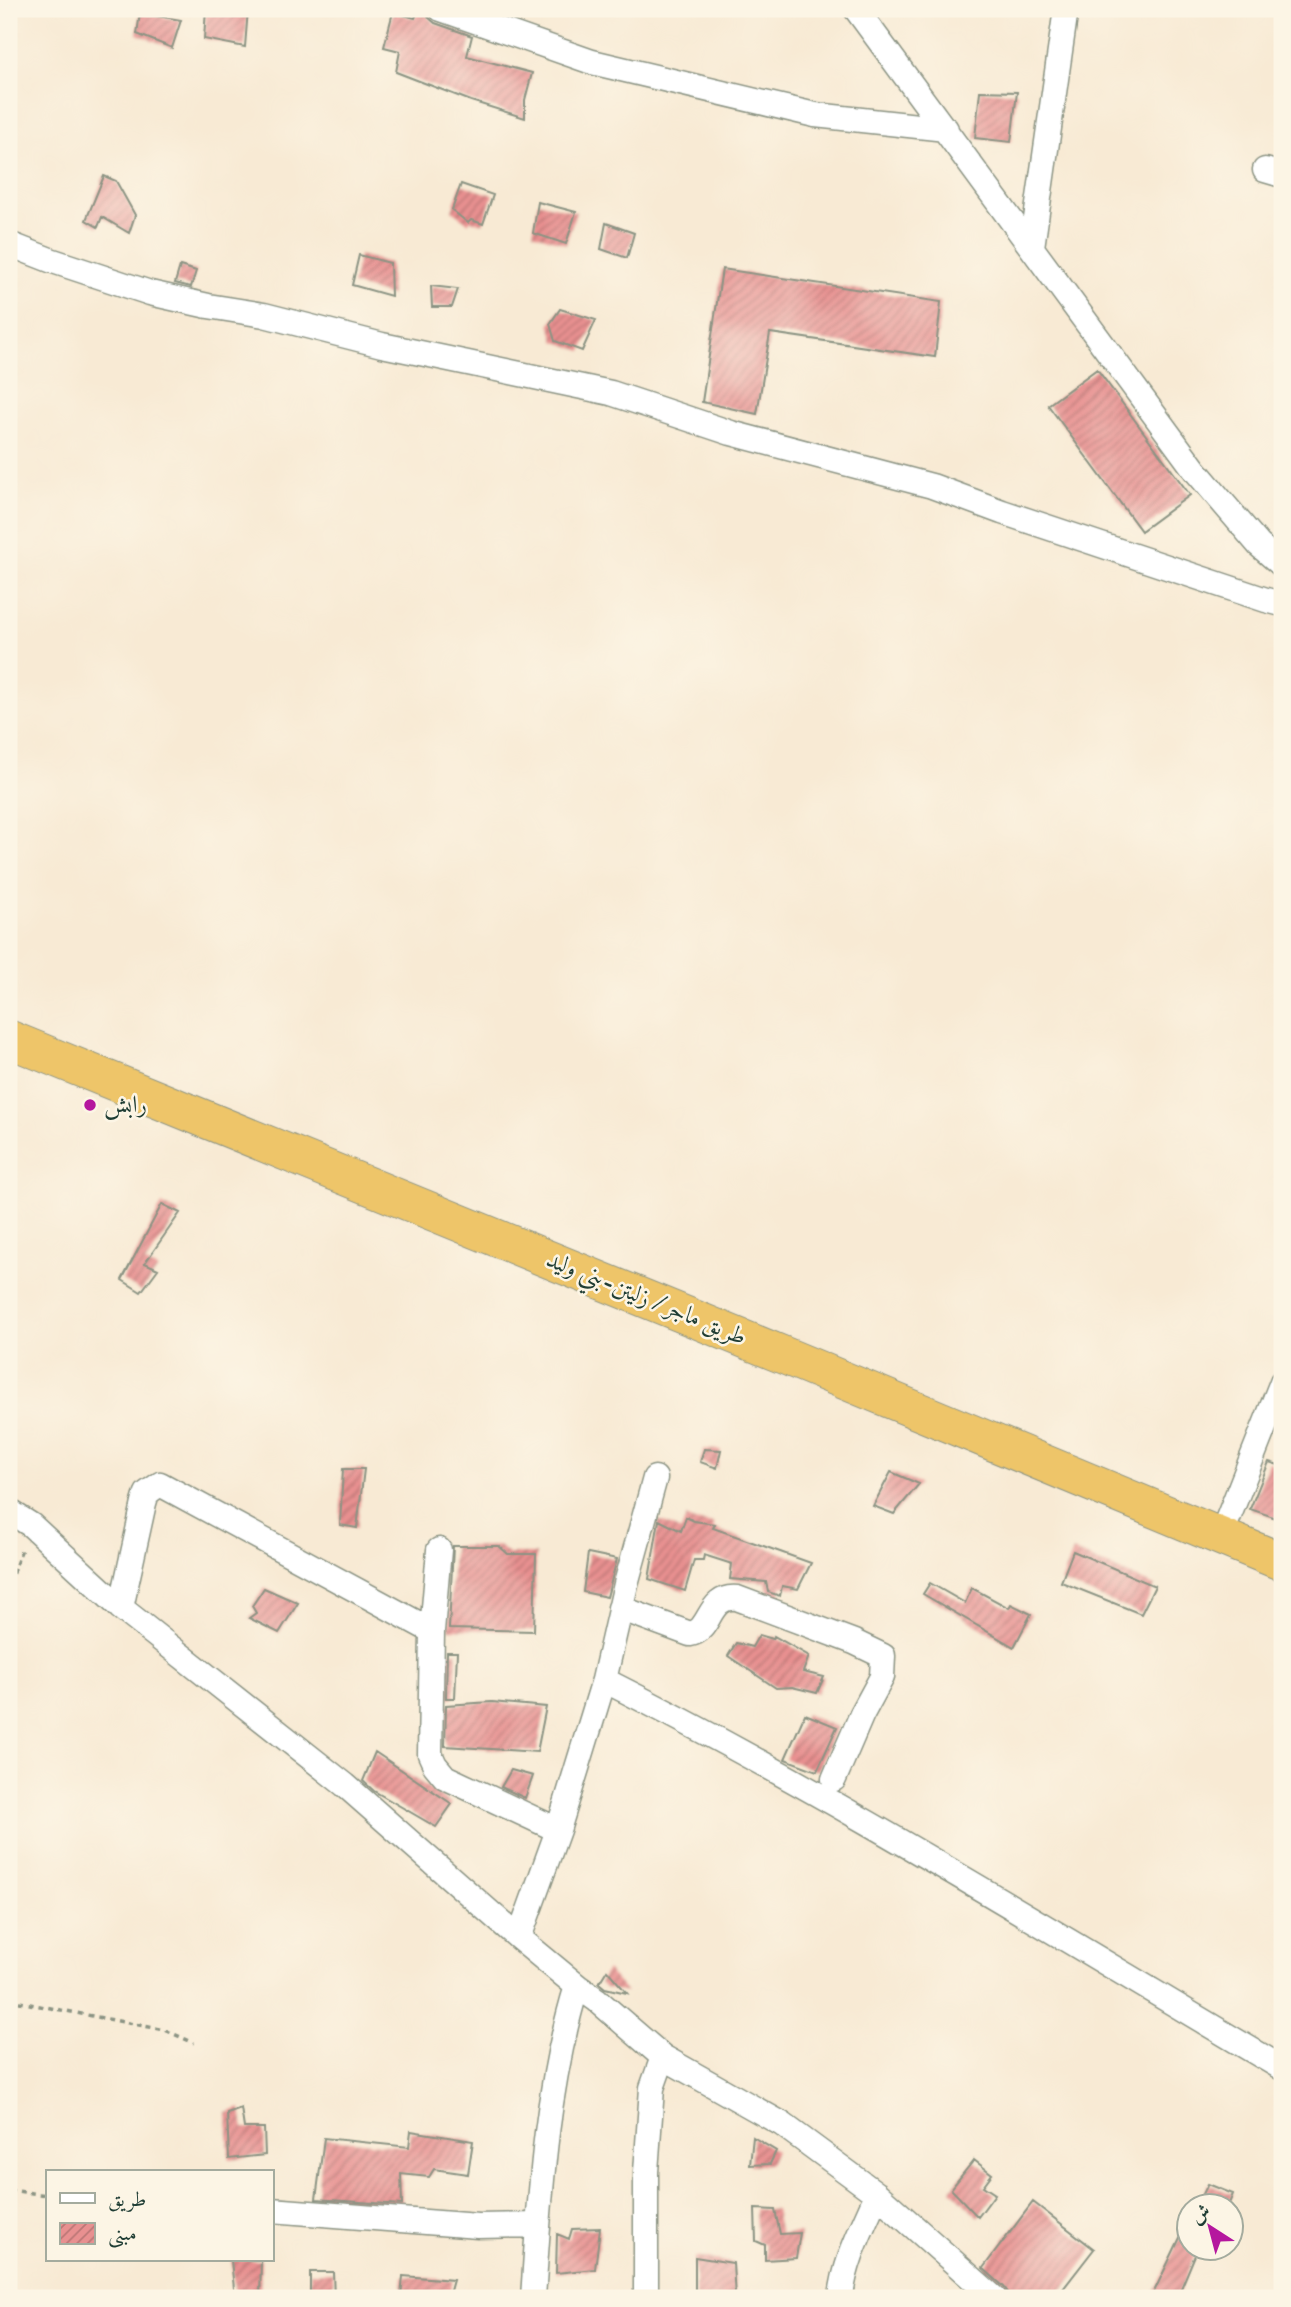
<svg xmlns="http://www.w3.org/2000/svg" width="1291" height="2307" font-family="'IM FELL English',Amiri,serif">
<defs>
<pattern id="building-hatch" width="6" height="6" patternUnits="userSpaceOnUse" patternTransform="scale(1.75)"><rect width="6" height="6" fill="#e89090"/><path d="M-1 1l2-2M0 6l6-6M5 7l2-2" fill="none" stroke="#bb7776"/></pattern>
</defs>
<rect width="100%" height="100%" fill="#fcf5e5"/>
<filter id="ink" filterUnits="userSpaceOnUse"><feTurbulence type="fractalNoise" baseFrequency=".0143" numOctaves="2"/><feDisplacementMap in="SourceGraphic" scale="14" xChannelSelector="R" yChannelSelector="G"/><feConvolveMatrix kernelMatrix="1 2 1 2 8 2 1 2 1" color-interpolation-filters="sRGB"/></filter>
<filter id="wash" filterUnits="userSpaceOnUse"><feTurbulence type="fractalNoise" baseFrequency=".00686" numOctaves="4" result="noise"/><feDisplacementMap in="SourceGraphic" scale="28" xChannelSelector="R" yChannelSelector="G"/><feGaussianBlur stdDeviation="1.57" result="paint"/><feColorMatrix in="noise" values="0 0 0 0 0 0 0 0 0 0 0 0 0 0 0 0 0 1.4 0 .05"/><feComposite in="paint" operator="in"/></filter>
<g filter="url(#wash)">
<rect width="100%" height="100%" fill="#f8ead4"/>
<g id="blocks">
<!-- building -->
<path fill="url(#building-hatch)" d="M206,9H248L245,47L204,39Z
M419,9L426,11L429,18L435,23L472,36L467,56L532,73L525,100V118L471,101L396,72L400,51L384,47L393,12L415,18Z
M140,13L181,20L172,48L137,34Z
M980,91L1017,92L1011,142L975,138Z
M104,176L116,181L135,215L129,233L102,217L98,227L86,220Z
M461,184L493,195L483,224L471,220L468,223L452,210Z
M538,202L576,212L566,244L533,233Z
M606,223L634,233L627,258L601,249Z
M359,255L390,263L391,296L352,285Z
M180,266L196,271L191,287L175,283Z
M722,269L941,302L935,357L770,333L757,414L702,402Z
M431,286L458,289L452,307H432Z
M560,309L596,320L582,351L555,341L550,324Z
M1097,369L1190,495L1141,531L1048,405Z
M162,1204L180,1213L145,1263L158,1269L141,1292L122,1280Z
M704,1449L721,1450L717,1468L700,1462Z
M1269,1462L1282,1466V1520L1250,1509Z
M343,1469H364L357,1528L340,1525Z
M891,1472L919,1484L894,1514L873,1506Z
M686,1517L694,1521L715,1524L713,1528L811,1563L798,1589L782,1586L780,1596L768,1592L766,1582L730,1579L732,1564L704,1555L703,1560H694L685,1591L649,1579L659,1520L681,1531Z
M453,1546H499L508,1554H536L534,1631L449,1629Z
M1073,1551L1155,1586L1141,1614L1061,1582Z
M588,1553L617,1559L607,1597L583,1592Z
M930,1583L965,1603L972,1588L1009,1608L1011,1604L1031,1614L1014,1647L923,1594Z
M264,1588L298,1603L279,1633L249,1618L256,1613L252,1606Z
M759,1635L773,1639L774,1636L809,1656L803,1672L824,1677L817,1693L792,1687L776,1688L728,1656L736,1643L752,1647Z
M447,1652H457L455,1698H446Z
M492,1702L546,1707L537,1752L445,1746L446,1705Z
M805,1714L837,1727L817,1771L785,1759Z
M375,1752L452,1804L436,1827L374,1791L363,1781Z
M511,1770L533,1776L525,1798L501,1787Z
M607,1970L627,1993L605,1988L599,1983Z
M241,2108L244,2128H264L265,2155L229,2159L227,2113Z
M411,2131L473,2141L468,2174L434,2169L429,2177L401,2174L402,2205L316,2199L324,2138L409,2147Z
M753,2137L776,2151L770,2164L750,2165Z
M974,2160L992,2174L983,2186L995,2194L978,2217L951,2189Z
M1208,2184L1233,2194L1228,2206H1197Z
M1033,2202L1094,2249L1056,2298H1012L1004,2287L983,2268Z
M755,2209L775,2210L780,2234L800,2233L796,2258L765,2260V2245L756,2241Z
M1189,2219V2248H1198L1177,2298H1151Z
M600,2228L595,2269L556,2273L557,2234L569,2239L572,2229Z
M695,2257L733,2263L735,2298H695Z
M231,2260H261L260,2298H235Z
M310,2272H333L334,2298H310Z
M403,2276L453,2280L448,2298H401Z"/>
</g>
</g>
<g filter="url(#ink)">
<use href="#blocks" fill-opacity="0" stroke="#8c9484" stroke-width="2"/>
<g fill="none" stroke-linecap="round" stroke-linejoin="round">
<!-- minor casing -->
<g stroke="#8c9484" stroke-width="27">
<path id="minor" d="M441,9L592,62L815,115L946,129
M856,9L1195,470L1259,545L1282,565
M1265,170L1282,175
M9,244L50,260L150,293L208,306L264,315L382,345L611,393L731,433L932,486L1002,512L1266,600L1282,604
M1032,247L1066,9
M9,1511L31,1525L121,1608L345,1785L519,1938L577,1986L597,2000L663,2057L782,2124L877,2194L994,2298
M1221,1536L1282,1382
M439,1550L432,1631L430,1754L435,1765L445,1777L558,1830
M121,1608L144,1503L147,1493L160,1484L432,1631
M620,1608L690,1634C712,1631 707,1595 737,1598L854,1642L883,1656L882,1677L862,1714L834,1779
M604,1680L626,1584L655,1478
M519,1938L558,1830L604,1680C837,1797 1058,1936 1282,2068
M271,2210L478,2226L538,2225
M533,2298C540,2194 546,2086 577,1986
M646,2298V2172L652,2088L663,2057
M841,2298C844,2262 863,2227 877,2194"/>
</g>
<!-- highway casing -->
<g stroke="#8c9484" stroke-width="39">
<path id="highway" d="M9,1039L783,1355L1282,1562"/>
</g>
<!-- path -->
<path stroke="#8c9484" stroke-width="3.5" stroke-dasharray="5 5" stroke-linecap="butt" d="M9,1583L23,1546
M9,2000L165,2030L194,2043
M9,2190L47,2195"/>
<!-- minor -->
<use href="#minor" stroke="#fff" stroke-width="24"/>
<!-- highway -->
<use href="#highway" stroke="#eec569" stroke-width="37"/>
</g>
</g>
<!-- markers -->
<circle fill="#b5179e" stroke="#fcf5e5" stroke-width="2.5" cx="90" cy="1105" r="7"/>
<g text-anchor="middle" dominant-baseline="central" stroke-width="5" stroke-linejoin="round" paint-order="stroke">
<!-- poi labels -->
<g font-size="24" fill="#1f3d34" stroke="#fcf5e5" text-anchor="start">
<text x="104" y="1105">رابش</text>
</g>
<!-- street labels -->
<g font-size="24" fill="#1f3d34" stroke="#fcf5e5">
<text transform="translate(646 1299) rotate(22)">طريق ماجر / زليتن-بني وليد</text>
</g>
</g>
<!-- margin -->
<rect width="1291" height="2307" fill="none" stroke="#fcf5e5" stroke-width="35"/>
<!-- legend -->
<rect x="46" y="2170" width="228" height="91" fill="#fcf5e5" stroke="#a4ab9e" stroke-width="2"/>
<rect x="60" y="2193" width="35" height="10" fill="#ffffff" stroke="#a4ab9e" stroke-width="2"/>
<text x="108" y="2206" font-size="21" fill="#1f3d34">طريق</text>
<rect x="60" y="2223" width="35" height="21" fill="url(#building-hatch)" stroke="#a4ab9e" stroke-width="2"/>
<text x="108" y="2240" font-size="21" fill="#1f3d34">مبنى</text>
<!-- north arrow -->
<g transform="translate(1210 2227) rotate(324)"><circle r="33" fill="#fcf5e5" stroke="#a4ab9e" stroke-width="2"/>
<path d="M0-5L12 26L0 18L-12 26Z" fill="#b5179e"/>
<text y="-10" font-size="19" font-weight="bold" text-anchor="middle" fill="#1f3d34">ش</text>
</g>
</svg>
